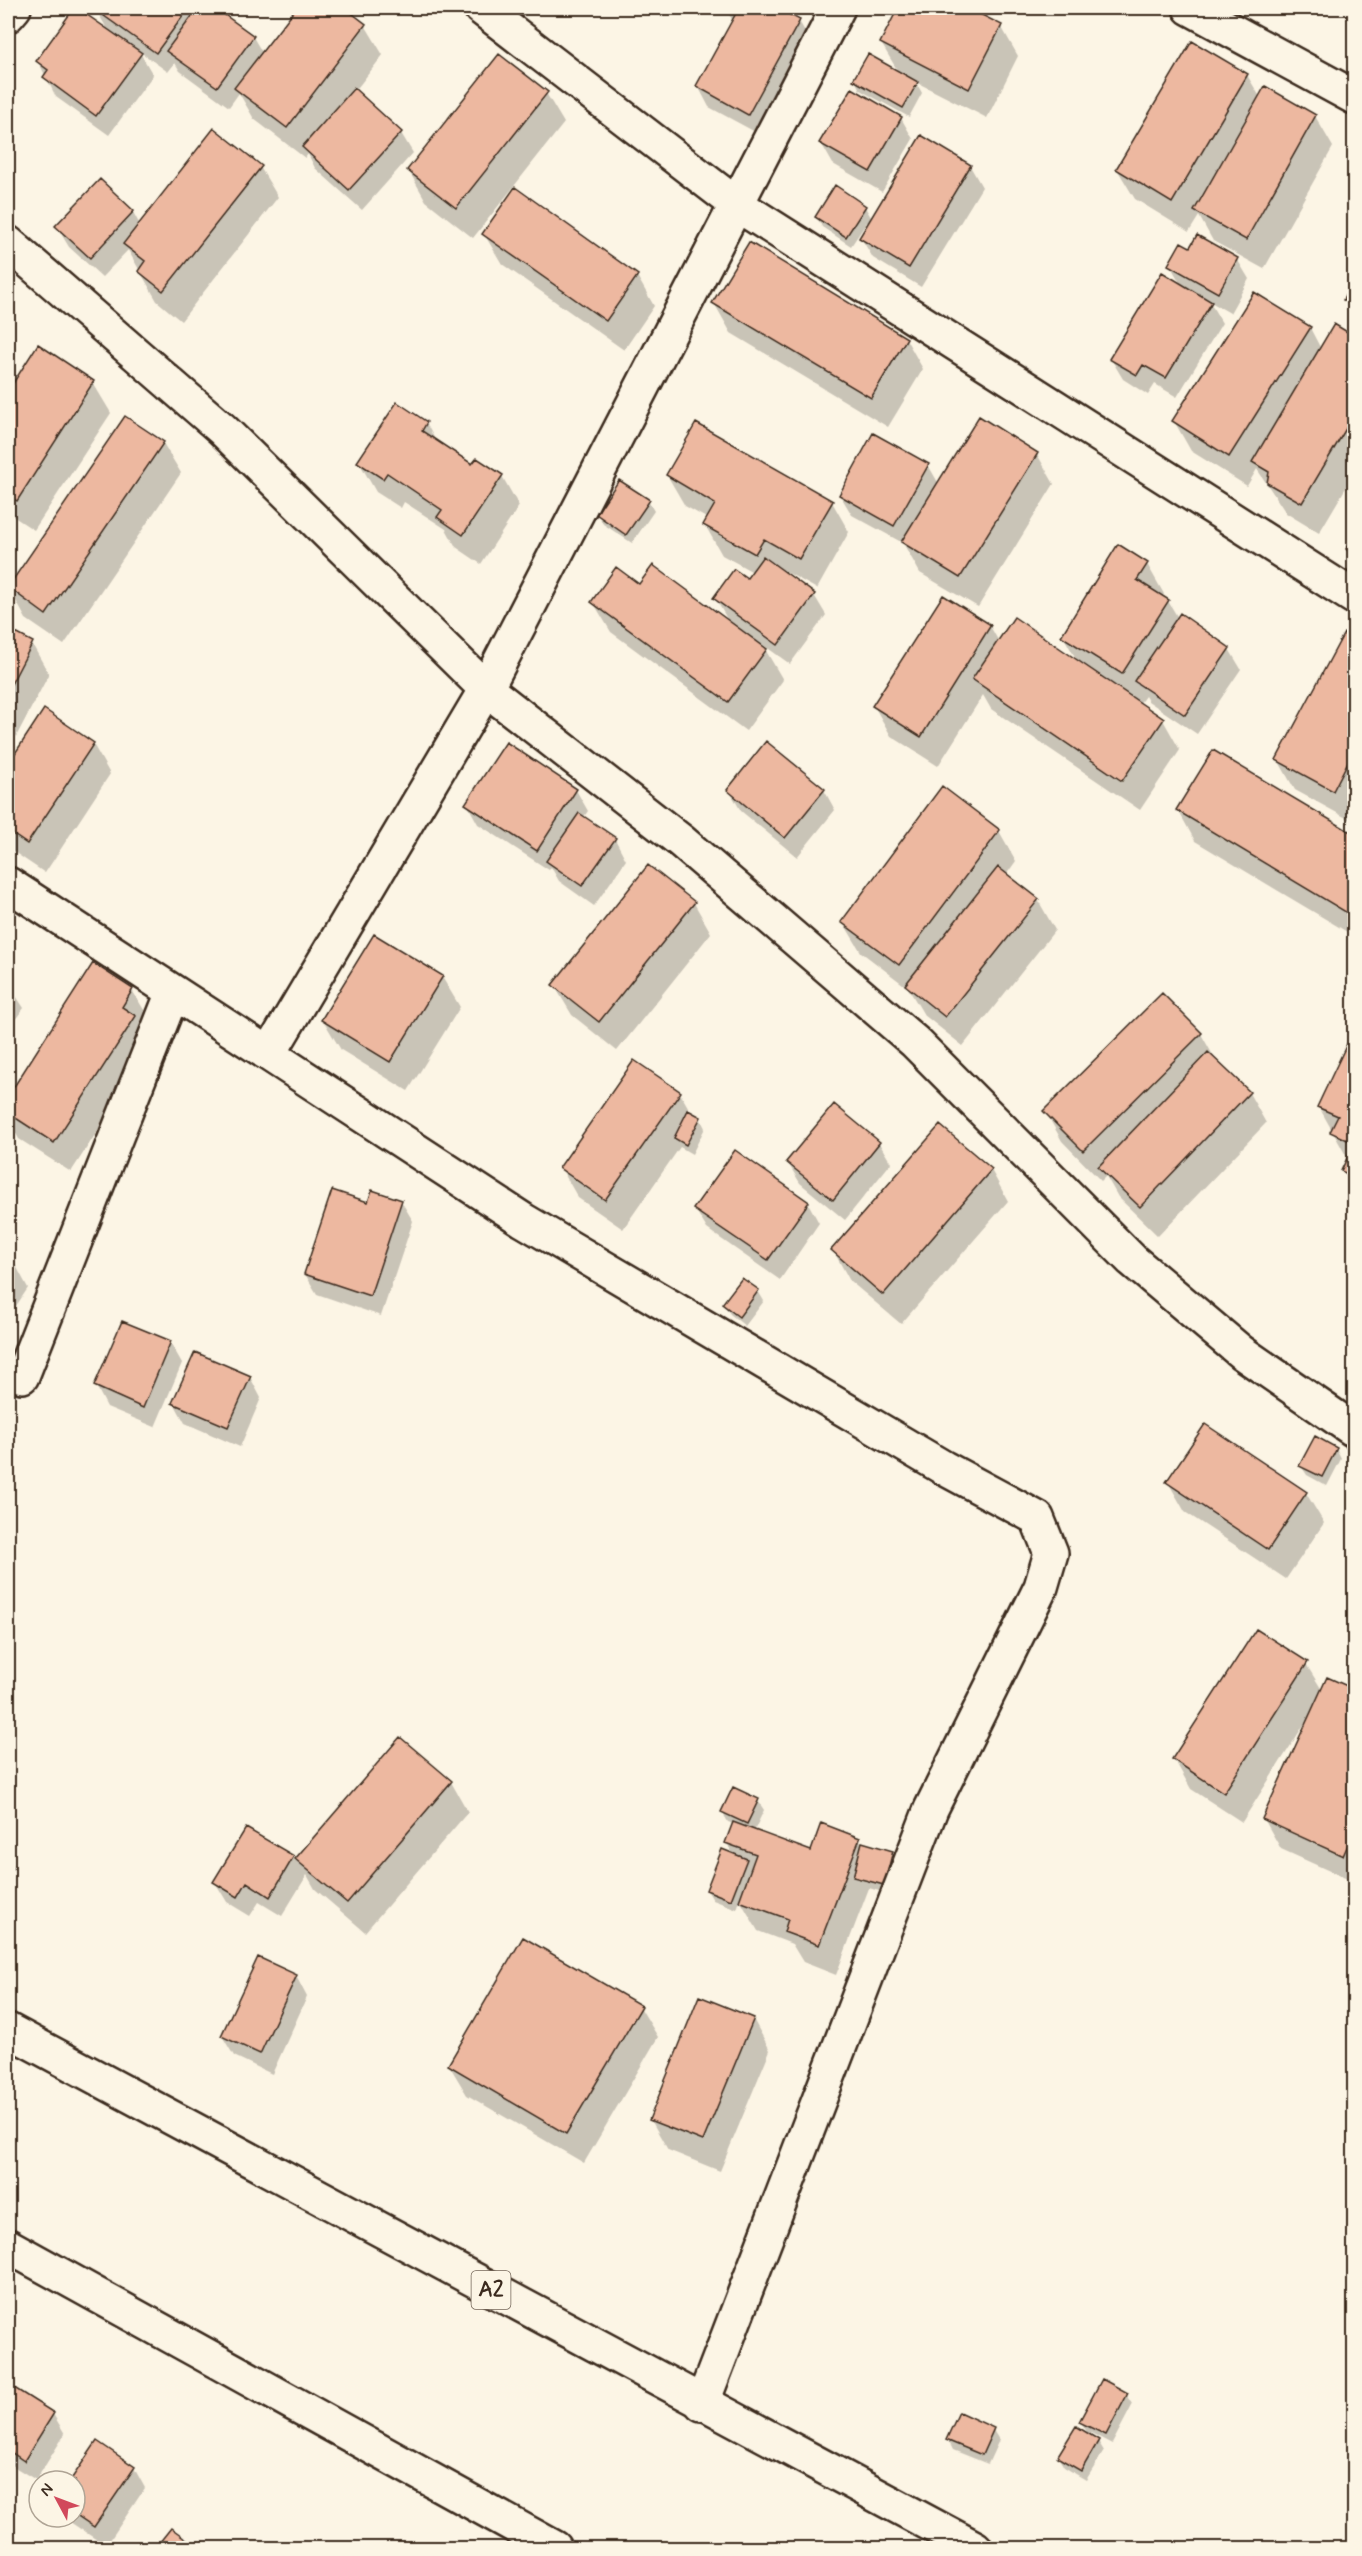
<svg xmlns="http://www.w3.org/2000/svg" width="1362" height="2556" font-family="Mynerve,sans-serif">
<rect width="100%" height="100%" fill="#fcf5e5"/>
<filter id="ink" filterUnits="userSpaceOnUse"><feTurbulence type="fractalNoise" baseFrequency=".0167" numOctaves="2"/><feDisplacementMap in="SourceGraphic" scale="12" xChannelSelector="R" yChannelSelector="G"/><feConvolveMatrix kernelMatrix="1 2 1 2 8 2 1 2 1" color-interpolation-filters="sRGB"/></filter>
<g filter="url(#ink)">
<!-- shadow -->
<path fill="#0003" d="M95,8H197L198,9L213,8L253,37L263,54L298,8H342L365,25L383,55L355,91L401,133L413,153L362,210L315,168L308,154L305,158L254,119L239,93L229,107L180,71L175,63L168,72L139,51L153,75L109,135L56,97L38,61L109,32Z
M725,8H774L799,21L811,42L759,134L709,107L698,86L733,21Z
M900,8H965L1001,26L1018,56L987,118L916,82L922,93L909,117L860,90L855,80L899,73L881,43Z
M1193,43L1247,75L1260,97L1265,88L1315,116L1333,147L1264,269L1213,241L1199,216L1189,232L1135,199L1117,169Z
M546,93L564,123L473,238L426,201L409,171Z
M901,118L913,139L882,192L833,164L821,143Z
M970,166L982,187L921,287L873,258L861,238L869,224L867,222L851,246L822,227L817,217L865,207L872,219Z
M260,167L278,197L181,321L157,301L128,250L102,277L69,247L57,227L133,212L140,225Z
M484,234L637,276L654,306L624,350L502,264Z
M1191,249L1237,259L1249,279L1230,313L1209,301L1222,323L1177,397L1155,384L1148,395L1123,379L1111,359L1182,286L1170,265Z
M1354,281V316L1345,300Z
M714,303L906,339L923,369L888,427L731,333Z
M1335,326L1354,338V474L1319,533L1286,513L1257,469L1247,486L1191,451L1174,421L1310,328L1321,349Z
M38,347L93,383L111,413L34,530L8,513V394Z
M125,418L163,443L181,473L64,645L26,619L9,588Z
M426,423L437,443L473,466L502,476L519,506L481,564L456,547L446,529L404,502L401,508L376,492L359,462Z
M874,435L928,465L939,484L1037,454L1054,484L978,607L920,573L903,543L852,515L840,495Z
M667,475L832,502L849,532L817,589L783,570L782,572L814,595L826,615L790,664L762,644L783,680L746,731L611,632L593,602L639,586L730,624L715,598L747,580L753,572L722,555L705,525L708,519L685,506Z
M648,501L654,511L632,543L603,524L598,514Z
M1354,541V560L1347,549Z
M1147,564L1164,594L1162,597L1168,601L1178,618L1229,649L1241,669L1197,734L1148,701L1145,696L1139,704L1163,720L1180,750L1140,810L991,709L983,695L938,766L891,736L874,706L944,597L990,626L999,642L1078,662L1063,636Z
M8,631L32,644L49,674L8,752Z
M1345,635L1354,640V812L1350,820L1295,790L1278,760Z
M44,711L93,744L110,774L45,873L8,848V767Z
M506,745L576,790L588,811L583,818L615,839L626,860L594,906L559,881L551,867L549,870L478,824L467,804Z
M1213,752L1354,836V936L1195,841L1178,810Z
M729,790H824L835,810L797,857L741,811Z
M999,831L1016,861L1006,875L1038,900L1055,930L963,1046L924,1015L908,988L861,952L843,922Z
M694,903L711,933L617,1051L572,1015L554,985Z
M94,965L132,990L150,1020L152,1047L71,1172L19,1139L8,1119V1099Z
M442,977L460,1007L408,1091L341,1050L323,1020Z
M8,984L24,1008L8,1029Z
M1354,1032V1191L1343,1170L1348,1159L1319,1107Z
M1201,1034L1218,1064L1249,1093L1266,1123L1158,1236L1118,1197L1106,1176L1101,1181L1062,1141L1045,1111Z
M680,1093L692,1114L700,1118L705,1128L692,1154L680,1147L623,1229L578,1198L561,1168Z
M879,1143L891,1163L845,1220L800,1183L788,1163Z
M991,1170L1008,1201L901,1324L850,1281L833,1250Z
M401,1201L413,1221L381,1316L317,1294L305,1274Z
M808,1203L819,1223L780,1280L707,1229L695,1209Z
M8,1251L28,1288L10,1315L8,1313Z
M758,1291L764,1301L745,1326L730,1314L724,1305Z
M170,1342L182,1363L155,1427L107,1407L96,1386Z
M250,1377L261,1398L240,1447L185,1423L174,1403Z
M1336,1449L1341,1459L1327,1486L1307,1475L1301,1466Z
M1168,1482L1306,1493L1324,1523L1286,1579L1185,1512Z
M1306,1664L1322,1690L1327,1678L1354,1691V1882L1281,1849L1264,1819L1307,1724L1305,1723L1242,1822L1191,1789L1174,1759Z
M400,1739L451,1782L468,1812L365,1932L315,1889L307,1875L282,1916L259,1902L250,1916L227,1902L215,1882L293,1857L295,1861Z
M733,1789L758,1801L764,1810L754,1831L811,1853L859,1839L862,1844L892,1852L898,1862L889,1894L869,1888L836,1975L803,1962L792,1944L758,1931L740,1900L737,1909L713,1900L707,1890L734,1856L727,1843L734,1824L728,1822L722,1812Z
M8,1857L14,1868L8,1882Z
M296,1976L307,1997L272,2074L234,2056L222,2036Z
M640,2007L658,2037L584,2163L467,2095L449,2065Z
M753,2019L770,2050L720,2171L668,2150L651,2120Z
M8,2386L53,2414L65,2434L36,2480L8,2463Z
M1127,2395L1133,2404L1112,2444L1091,2433L1090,2436L1098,2441L1104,2451L1086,2480L1064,2467L1058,2457L1089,2435L1081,2422Z
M993,2430L999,2440L988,2464L953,2450L948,2440Z
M134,2468L145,2488L106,2546L70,2522L67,2517H75V2481H72Z
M171,2530L196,2548H157Z
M8,2543L15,2548H8Z"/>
<!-- building -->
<path fill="#edb8a0" stroke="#3b2a1e" stroke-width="1.5" d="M74,8H77L142,53L96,116L43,77L48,70L36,61Z
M93,8H189L156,53Z
M198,8H215L254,36L217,87L166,51Z
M296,8H345L366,24L287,128L234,88Z
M725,8H777L800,20L748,115L696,86L735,15Z
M898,8H968L1002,25L969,89L880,43Z
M1192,41L1248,74L1172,203L1116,169Z
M499,54L548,92L456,208L407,170Z
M868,54L918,82L903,108L853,80Z
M1265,86L1316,115L1246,240L1194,211Z
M354,88L402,132L349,190L302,147Z
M852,88L902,117L870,172L819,143Z
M214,128L262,166L163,291L138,271L145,261L123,244Z
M921,135L971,165L909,268L859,238Z
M100,179L134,211L90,258L55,226Z
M835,185L866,206L846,237L815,217Z
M515,187L638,275L606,321L482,234Z
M1197,235L1238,258L1218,293L1168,265L1181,242L1190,247Z
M749,242L907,338L871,398L712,303Z
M1162,272L1212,302L1166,378L1143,365L1137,375L1109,359Z
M1354,278V306L1343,300Z
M1254,292L1311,327L1229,457L1172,421Z
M1334,324L1354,336V415L1302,503L1267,483L1269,472L1252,462Z
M38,344L94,381L17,501L8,495V391Z
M397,402L427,422L422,431L472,464L477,458L503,475L463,535L437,517L442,510L387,473L383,479L357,462Z
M125,416L164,442L46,615L8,587Z
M979,416L1038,453L960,578L901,542Z
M696,423L833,501L799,559L764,539L755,554L703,525L715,504L666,475Z
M873,433L929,464L894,526L839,495Z
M619,480L650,500L626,535L596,514Z
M1354,539V557L1346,549Z
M1118,544L1148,563L1137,580L1169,600L1122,674L1061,636Z
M763,556L815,594L778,645L713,598L734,569L747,578Z
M653,565L767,649L728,702L591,602L616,567L639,584Z
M943,595L991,625L921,737L872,706Z
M1180,613L1230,648L1185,715L1134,681Z
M1014,617L1164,719L1122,781L972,679Z
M8,629L33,642L8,690Z
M1344,633L1354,638V750L1333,791L1276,760Z
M44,709L94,743L27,844L8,831V764Z
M766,741L825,789L785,838L727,790Z
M506,742L577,789L537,851L465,804Z
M1213,750L1354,834V917L1176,810Z
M942,786L1000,830L899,965L841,922Z
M579,813L616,838L582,886L546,861Z
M648,865L695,902L599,1022L552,985Z
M998,867L1039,899L945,1017L905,985Z
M374,934L443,976L390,1062L321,1020Z
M93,963L133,989L122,1007L136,1016L54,1143L8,1113V1096Z
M1162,993L1202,1033L1083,1151L1043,1111Z
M1354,1029V1177L1341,1171L1354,1143L1330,1132L1338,1116L1317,1107Z
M1208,1052L1250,1092L1140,1207L1098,1167Z
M634,1060L681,1092L605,1200L559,1168Z
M834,1104L880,1142L833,1200L786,1162Z
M688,1110L701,1117L686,1145L674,1138Z
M940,1125L992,1169L883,1295L831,1250Z
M735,1150L809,1202L768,1260L693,1209Z
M332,1190L368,1202L372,1190L402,1200L370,1296L304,1274Z
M742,1278L759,1290L739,1317L722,1304Z
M122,1321L171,1341L143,1408L94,1386Z
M195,1352L251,1376L228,1427L172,1403Z
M1205,1424L1307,1492L1268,1550L1166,1482Z
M1315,1436L1337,1448L1322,1477L1299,1466Z
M1256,1629L1308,1662L1224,1793L1172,1759Z
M1327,1677L1354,1689V1831L1343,1856L1262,1819Z
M400,1737L452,1781L347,1903L295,1859Z
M733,1787L759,1799L747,1824L721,1812Z
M733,1822L811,1851L821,1823L860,1838L819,1945L784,1932L788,1919L739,1901L756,1854L725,1843Z
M246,1828L294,1856L270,1897L247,1882L238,1897L213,1882Z
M862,1842L893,1851L884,1885L853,1877Z
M722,1849L747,1859L731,1900L706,1890Z
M523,1937L642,2006L566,2134L448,2065Z
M258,1957L297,1975L260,2054L221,2036Z
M699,1996L754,2018L703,2141L649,2120Z
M1102,2379L1128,2393L1106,2435L1079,2422Z
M8,2384L54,2413L24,2461L8,2450Z
M959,2412L994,2428L982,2455L946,2440Z
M1076,2426L1099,2440L1081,2471L1057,2457Z
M97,2441L135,2467L94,2527L75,2514V2481H70Z
M171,2528L199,2548H155Z"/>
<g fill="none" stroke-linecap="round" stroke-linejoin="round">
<!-- street casing -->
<g stroke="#3b2a1e" stroke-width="38">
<path id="street" d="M481,8L736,204L1354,597
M1190,8L1354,97
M8,15L14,8
M8,243L222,429L486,689L681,841L915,1042L1132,1260L1241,1352L1354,1430
M8,884L523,1220L944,1468L1037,1518L1051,1553L1041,1587L931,1809L702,2404
M269,1054L486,689L838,8
M22,1376L173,992"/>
</g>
<!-- highway casing -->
<g stroke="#3b2a1e" stroke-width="38">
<path id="highway" d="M8,2030L975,2548
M8,2246L555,2548"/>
</g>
<!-- street -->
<use href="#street" stroke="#fcf5e5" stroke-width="33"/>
<!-- highway -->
<use href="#highway" stroke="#fcf5e5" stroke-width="33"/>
</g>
</g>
<g text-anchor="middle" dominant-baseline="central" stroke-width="4.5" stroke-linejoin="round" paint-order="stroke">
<!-- shield labels -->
<rect fill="#fcf5e5" stroke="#75675a" stroke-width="1.5" x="471.5" y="2271" width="39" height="38" rx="4.5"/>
<g font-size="22" font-weight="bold" fill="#3b2a1e">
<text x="491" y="2290">A2</text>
</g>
</g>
<!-- margin -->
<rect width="1362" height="2556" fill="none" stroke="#fcf5e5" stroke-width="30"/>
<rect x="15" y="15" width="1332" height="2526" fill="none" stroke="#3b2a1e" stroke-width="2" filter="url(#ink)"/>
<!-- north arrow -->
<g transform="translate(57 2499) rotate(311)"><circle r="28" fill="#fcf5e5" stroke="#afa495" stroke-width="1.5"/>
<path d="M0-4.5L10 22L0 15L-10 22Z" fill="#d1495b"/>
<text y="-9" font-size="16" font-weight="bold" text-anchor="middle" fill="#3b2a1e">N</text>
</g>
</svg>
